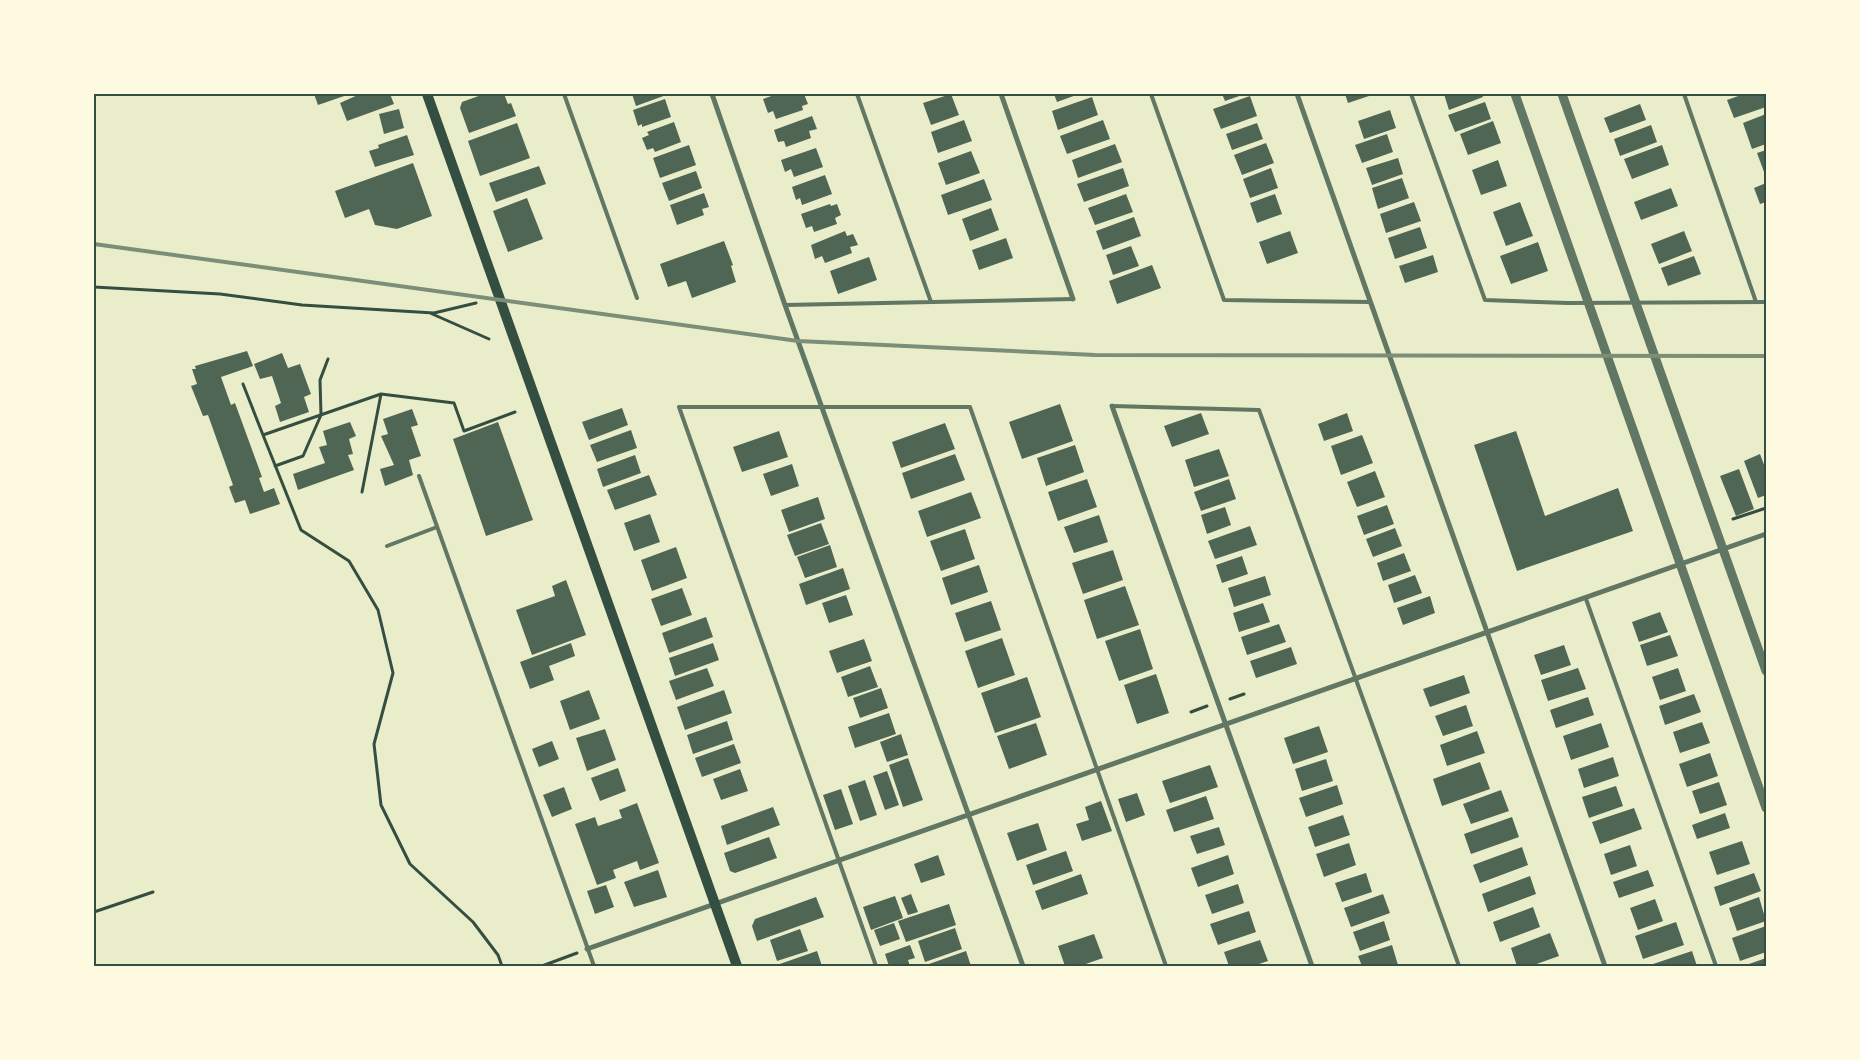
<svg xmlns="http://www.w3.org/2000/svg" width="1860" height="1060" font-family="'Exo 2',sans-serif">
<rect width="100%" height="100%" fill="#e9edc9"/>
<!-- building -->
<path fill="#4f6655" d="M314,94H350L318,105Z
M360,94L361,96L367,94H390L394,104L347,121L340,103Z
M484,94H504L508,104L511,103L516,116L469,133L460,108L462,102Z
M632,94H669L636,106Z
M777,94H804L808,104L802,106L803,110L776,119L773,111L768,113L763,99Z
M951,94L959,115L931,125L923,103Z
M1054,94H1079L1057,102Z
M1222,94H1245L1225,101Z
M1345,94H1375L1348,103Z
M1444,94H1482L1483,97L1449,110Z
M1744,94H1766V107L1734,118L1727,100Z
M1250,96L1257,116L1221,129L1213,109Z
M1092,97L1098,115L1058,130L1052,111Z
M665,99L671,117L642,127V124L638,126L633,110Z
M1485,102L1491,119L1455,132L1448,115Z
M1640,104L1646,120L1610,133L1604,118Z
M399,109L404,128L384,134L379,114Z
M1390,110L1396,128L1364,139L1358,121Z
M1766,114V144L1752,149L1743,123Z
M812,116L817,129L809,131L811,138L786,147L784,141L778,142L774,130Z
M964,120L972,141L938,153L931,132Z
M1103,120L1110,139L1067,154L1060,136Z
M1493,121L1501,143L1468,155L1460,134Z
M674,122L681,142L655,152L653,148L647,150L642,138L649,135L647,132Z
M517,123L530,158L480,176L468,141Z
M1257,123L1263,139L1232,150L1226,134Z
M1651,125L1657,142L1620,156L1614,139Z
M1387,134L1393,152L1362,163L1355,145Z
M407,135L414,155L375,167L369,151L379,148L378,145Z
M1266,143L1274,163L1242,175L1234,155Z
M1115,144L1122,162L1078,178L1072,160Z
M689,145L696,165L660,178L653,158Z
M1662,145L1669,165L1632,179L1624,159Z
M816,148L823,167L794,177L791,169L785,172L781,160Z
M1766,150V171L1764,172L1757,153Z
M971,151L980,173L946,185L938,163Z
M1398,158L1403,174L1372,185L1366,168Z
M1498,160L1507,186L1481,195L1472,170Z
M413,163L432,216L397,229L375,225L369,209L345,218L335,191Z
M539,166L546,184L496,202L489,183Z
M1123,168L1129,186L1084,202L1077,184Z
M1271,168L1278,188L1250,198L1243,179Z
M696,171L702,188L669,201L662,183Z
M825,175L832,194L802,205L800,198L796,200L792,187Z
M1402,178L1409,198L1378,209L1372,188Z
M984,179L992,200L948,215L941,195Z
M1766,183V202L1760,204L1754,188Z
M1671,188L1678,206L1641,220L1634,202Z
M704,193L709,207L702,209L704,215L677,225L670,205Z
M1126,194L1133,212L1095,225L1088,208Z
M1275,194L1282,214L1257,223L1250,203Z
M527,198L543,239L508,252L493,211Z
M1414,202L1421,221L1386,233L1380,214Z
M1520,202L1533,236L1506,246L1493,212Z
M830,204L831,206L837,204L841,215L835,218L837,224L814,232L812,226L806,228L801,214Z
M991,208L999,230L970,241L962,219Z
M1134,217L1141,236L1103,250L1096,231Z
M1420,227L1427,248L1395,259L1388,238Z
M845,231L847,236L853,234L858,245L850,247L852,253L825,263L822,256L815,259L811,245Z
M1290,231L1298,253L1267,264L1259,242Z
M1684,231L1692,251L1659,264L1651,244Z
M1006,238L1013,258L979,270L972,250Z
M724,241L733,265L731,266L736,282L692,298L686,281L668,287L660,264Z
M1538,242L1548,271L1511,284L1500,256Z
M1131,246L1139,266L1113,275L1106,255Z
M1433,255L1438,272L1405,283L1399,266Z
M1694,256L1701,274L1668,286L1661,268Z
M869,257L877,280L838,294L830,271Z
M1152,265L1161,288L1117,304L1109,281Z
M247,351L253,366L221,377L231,405L235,403L262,477L259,478L264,492L274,488L280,504L250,514L245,500L235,503L229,487L233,485L208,415L203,416L191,386L197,384L192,369H196L195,366Z
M282,353L288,368L300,364L311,394L304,397L309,412L280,422L275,406L281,403L272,376L260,379L254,364Z
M1060,404L1073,441L1022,459L1009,422Z
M622,408L628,425L589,440L582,422Z
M412,409L418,425L411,427L421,456L409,460L413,475L385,486L380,469L394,465L381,436L388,434L383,419Z
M1201,413L1209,434L1172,447L1164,426Z
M1347,413L1353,431L1324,441L1318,424Z
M350,422L356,436L349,439L353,454L348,455L354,470L298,490L293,474L325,463L319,447L327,445L323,431Z
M498,422L533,520L486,536L453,439Z
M945,423L955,449L901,468L892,442Z
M631,430L637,448L597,462L590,445Z
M779,431L788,457L742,472L733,447Z
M1516,431L1545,516L1618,488L1633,531L1517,571L1474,445Z
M1362,435L1373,463L1341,475L1331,446Z
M1075,445L1084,472L1046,486L1037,458Z
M1219,449L1229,476L1194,487L1185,460Z
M955,454L965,480L911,499L902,473Z
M1760,454L1766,470V495L1758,498L1744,461Z
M635,455L641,473L603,487L597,469Z
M792,464L799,486L771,496L763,474Z
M1739,469L1754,509L1736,516L1720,476Z
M1375,471L1385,497L1357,507L1347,482Z
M649,475L657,495L615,510L607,490Z
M1087,479L1097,507L1058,521L1048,492Z
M1229,479L1236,499L1201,511L1194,492Z
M971,492L981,518L927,537L918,511Z
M818,497L825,519L789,532L781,510Z
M1387,505L1394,524L1364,535L1357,516Z
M1225,507L1231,525L1207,534L1201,515Z
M650,514L660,542L634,551L624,523Z
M1099,515L1108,542L1074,553L1064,527Z
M821,523L829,544L795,556L787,535Z
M1250,526L1257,545L1215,559L1208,541Z
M1395,528L1402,546L1373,557L1366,539Z
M965,529L975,559L941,571L930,541Z
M830,545L837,567L805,578L797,557Z
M676,547L687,578L652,591L641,560Z
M1113,550L1123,580L1083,594L1072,563Z
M1404,553L1411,571L1383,581L1377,563Z
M1242,556L1248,574L1222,583L1216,565Z
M979,565L988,592L951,605L942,578Z
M843,568L850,589L806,605L799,584Z
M1415,575L1422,593L1394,603L1388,585Z
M1265,576L1271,595L1234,607L1228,588Z
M566,580L586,635L532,655L516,610L555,596L552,586Z
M1125,586L1139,625L1097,639L1084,600Z
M682,588L692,615L661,626L651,599Z
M846,595L853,615L829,623L822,603Z
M1430,596L1435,613L1403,625L1397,608Z
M991,601L1001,630L965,642L955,613Z
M1263,603L1270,622L1239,632L1233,613Z
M1660,612L1668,632L1639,642L1632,622Z
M706,617L713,637L669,653L662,633Z
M1279,624L1286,642L1247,655L1241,637Z
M1140,629L1153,669L1119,681L1105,641Z
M1670,635L1678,656L1647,666L1640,645Z
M1002,638L1015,675L978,688L965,651Z
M864,639L872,661L837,673L829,651Z
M571,643L575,656L549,666L554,680L530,689L520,662Z
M713,643L719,660L675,676L669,658Z
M1564,645L1571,665L1541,675L1534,655Z
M1291,647L1297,664L1256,678L1250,661Z
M870,666L878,687L848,697L841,677Z
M707,668L714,686L676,700L669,681Z
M1578,668L1586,689L1548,701L1541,680Z
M1678,668L1686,691L1660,700L1652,677Z
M1156,674L1169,713L1137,724L1124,685Z
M1464,675L1470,693L1430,707L1423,689Z
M1027,677L1041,717L995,733L981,693Z
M881,688L888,708L860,718L853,698Z
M589,690L600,719L570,730L560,701Z
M724,690L732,713L685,730L677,707Z
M1694,694L1701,712L1665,725L1659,706Z
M1588,697L1594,715L1556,728L1550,710Z
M1466,705L1473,726L1443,736L1435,716Z
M889,713L896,734L855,748L848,727Z
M727,721L733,740L693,754L687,735Z
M1702,722L1710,743L1680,753L1673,732Z
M1036,723L1047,755L1009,769L997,736Z
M1601,723L1609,747L1571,760L1563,736Z
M1319,726L1328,752L1293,764L1284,738Z
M605,729L616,760L587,771L576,738Z
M1477,731L1485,753L1447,766L1440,745Z
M901,734L908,755L887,762L880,742Z
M552,741L559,759L539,767L532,749Z
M734,744L741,763L702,777L695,758Z
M1710,753L1718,776L1687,787L1679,764Z
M1613,757L1619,776L1584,788L1578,769Z
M908,758L923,800L903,807L889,765Z
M1326,759L1333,781L1302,791L1295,769Z
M1480,762L1490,789L1442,806L1433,779Z
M1210,765L1218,787L1170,803L1162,781Z
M618,768L626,791L600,801L591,778Z
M740,769L748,791L721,800L713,779Z
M887,771L899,805L885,810L873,776Z
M865,780L877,815L860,821L848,786Z
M1719,782L1727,805L1700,814L1692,791Z
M1337,785L1343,804L1306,817L1299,798Z
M1616,786L1623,806L1589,818L1582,797Z
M564,787L572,809L552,817L543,795Z
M841,789L853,824L835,830L823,795Z
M1501,790L1509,811L1471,824L1463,804Z
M1137,793L1145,815L1126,822L1118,799Z
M1206,796L1214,819L1174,832L1166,810Z
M1101,801L1112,831L1082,841L1076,824L1089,820L1085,807Z
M637,803L659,863L640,870L637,861L613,870L616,878L597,885L575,824L595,817L598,826L622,818L619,810Z
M773,807L780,825L727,845L721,826Z
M1634,808L1642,829L1600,844L1592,822Z
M1725,813L1730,828L1697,839L1692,825Z
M1343,815L1350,835L1315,847L1308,827Z
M1512,817L1519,837L1471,854L1464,834Z
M1038,823L1047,850L1017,861L1007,833Z
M1219,827L1225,845L1197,854L1190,836Z
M769,837L777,858L735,873L730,871L724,853Z
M1742,841L1750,864L1717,875L1709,852Z
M1349,843L1356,865L1324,877L1316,854Z
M1630,845L1637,866L1611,875L1604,854Z
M1522,847L1528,865L1480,883L1473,865Z
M1066,851L1073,871L1033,885L1026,865Z
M938,855L945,875L921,883L914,864Z
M1228,855L1234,874L1198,887L1191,868Z
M658,870L667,897L634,907L624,882Z
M1648,870L1654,886L1619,898L1613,882Z
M1366,873L1372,892L1342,902L1335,883Z
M1754,873L1761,891L1720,906L1714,887Z
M1081,874L1088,894L1042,910L1035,891Z
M1530,876L1536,894L1488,912L1482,894Z
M1238,884L1244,903L1212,914L1205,895Z
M606,885L614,907L595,914L587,891Z
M911,894L918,912L908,915L901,898Z
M1383,894L1390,913L1351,927L1344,908Z
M895,896L903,918L871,930L863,907Z
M816,897L824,917L757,941L752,926L755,919Z
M1759,897L1766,921L1737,931L1729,908Z
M1655,899L1663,921L1638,930L1630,908Z
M949,904L956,925L906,942L898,921Z
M1533,907L1540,927L1500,942L1493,922Z
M1249,911L1256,932L1218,945L1210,924Z
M1384,921L1390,940L1360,951L1353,932Z
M1676,922L1684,945L1643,959L1635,936Z
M894,923L900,939L880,946L874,930Z
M1766,926V952L1740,961L1732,938Z
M955,928L962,949L925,962L918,941Z
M800,929L808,951L777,961L770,940Z
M1550,933L1559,956L1531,966H1517L1511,948Z
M1094,934L1103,958L1080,966H1065L1058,946Z
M1260,940L1268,961L1253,966H1229L1224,952Z
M910,945L915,958L908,960L910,966H889L885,954Z
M1392,945L1398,965L1362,966L1358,956Z
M817,951L822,966H774Z
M966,951L971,966H930L929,964Z
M1692,951L1697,966H1647Z
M1766,958V966H1750L1749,964Z"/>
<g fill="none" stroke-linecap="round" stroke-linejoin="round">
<!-- path -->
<path stroke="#344e41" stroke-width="3" d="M94,287L220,294L302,305L434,313L476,303
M430,313L489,339
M243,384L263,435
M381,394L263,435L301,530L349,561L378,610L393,673L374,744L381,805L410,864L473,922L498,955L502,966
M275,466L303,456L321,415L320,380L328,359
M362,492L381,394L454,403L464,431L515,412
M1733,519L1766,508
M1230,699L1244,694
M1191,712L1207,706
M94,912L153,892
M542,966L577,953"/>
<!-- service -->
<path stroke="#617663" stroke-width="4" d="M564,94L637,298
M857,94L931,302
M1151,94L1224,300L1370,302
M1411,94L1485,300L1567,303L1766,302
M1684,94L1756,302
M785,305L1073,299
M1112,406L1259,410L1459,966
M419,476L594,966
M387,546L437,527
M1586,599L1716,966
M876,966L679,407H970L1166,966"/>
<!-- minor -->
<path stroke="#617663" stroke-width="5" d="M712,94L785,305L1023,966
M1001,94L1073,299
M1297,94L1605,966
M1112,406L1312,966
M587,949L1766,534"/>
<!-- tertiary -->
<path stroke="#617663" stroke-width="9" d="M1515,94L1766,808
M1562,94L1766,671"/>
<!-- secondary -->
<path stroke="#344e41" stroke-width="10" d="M427,94L737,966"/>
<!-- rail -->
<path stroke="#7c8e77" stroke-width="4" d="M94,244L798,341L1095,355L1766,356"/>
</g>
<!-- border -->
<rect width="1860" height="1060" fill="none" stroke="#fefae0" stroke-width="190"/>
<rect x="95" y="95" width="1670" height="870" fill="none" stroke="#344e41" stroke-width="2"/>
</svg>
